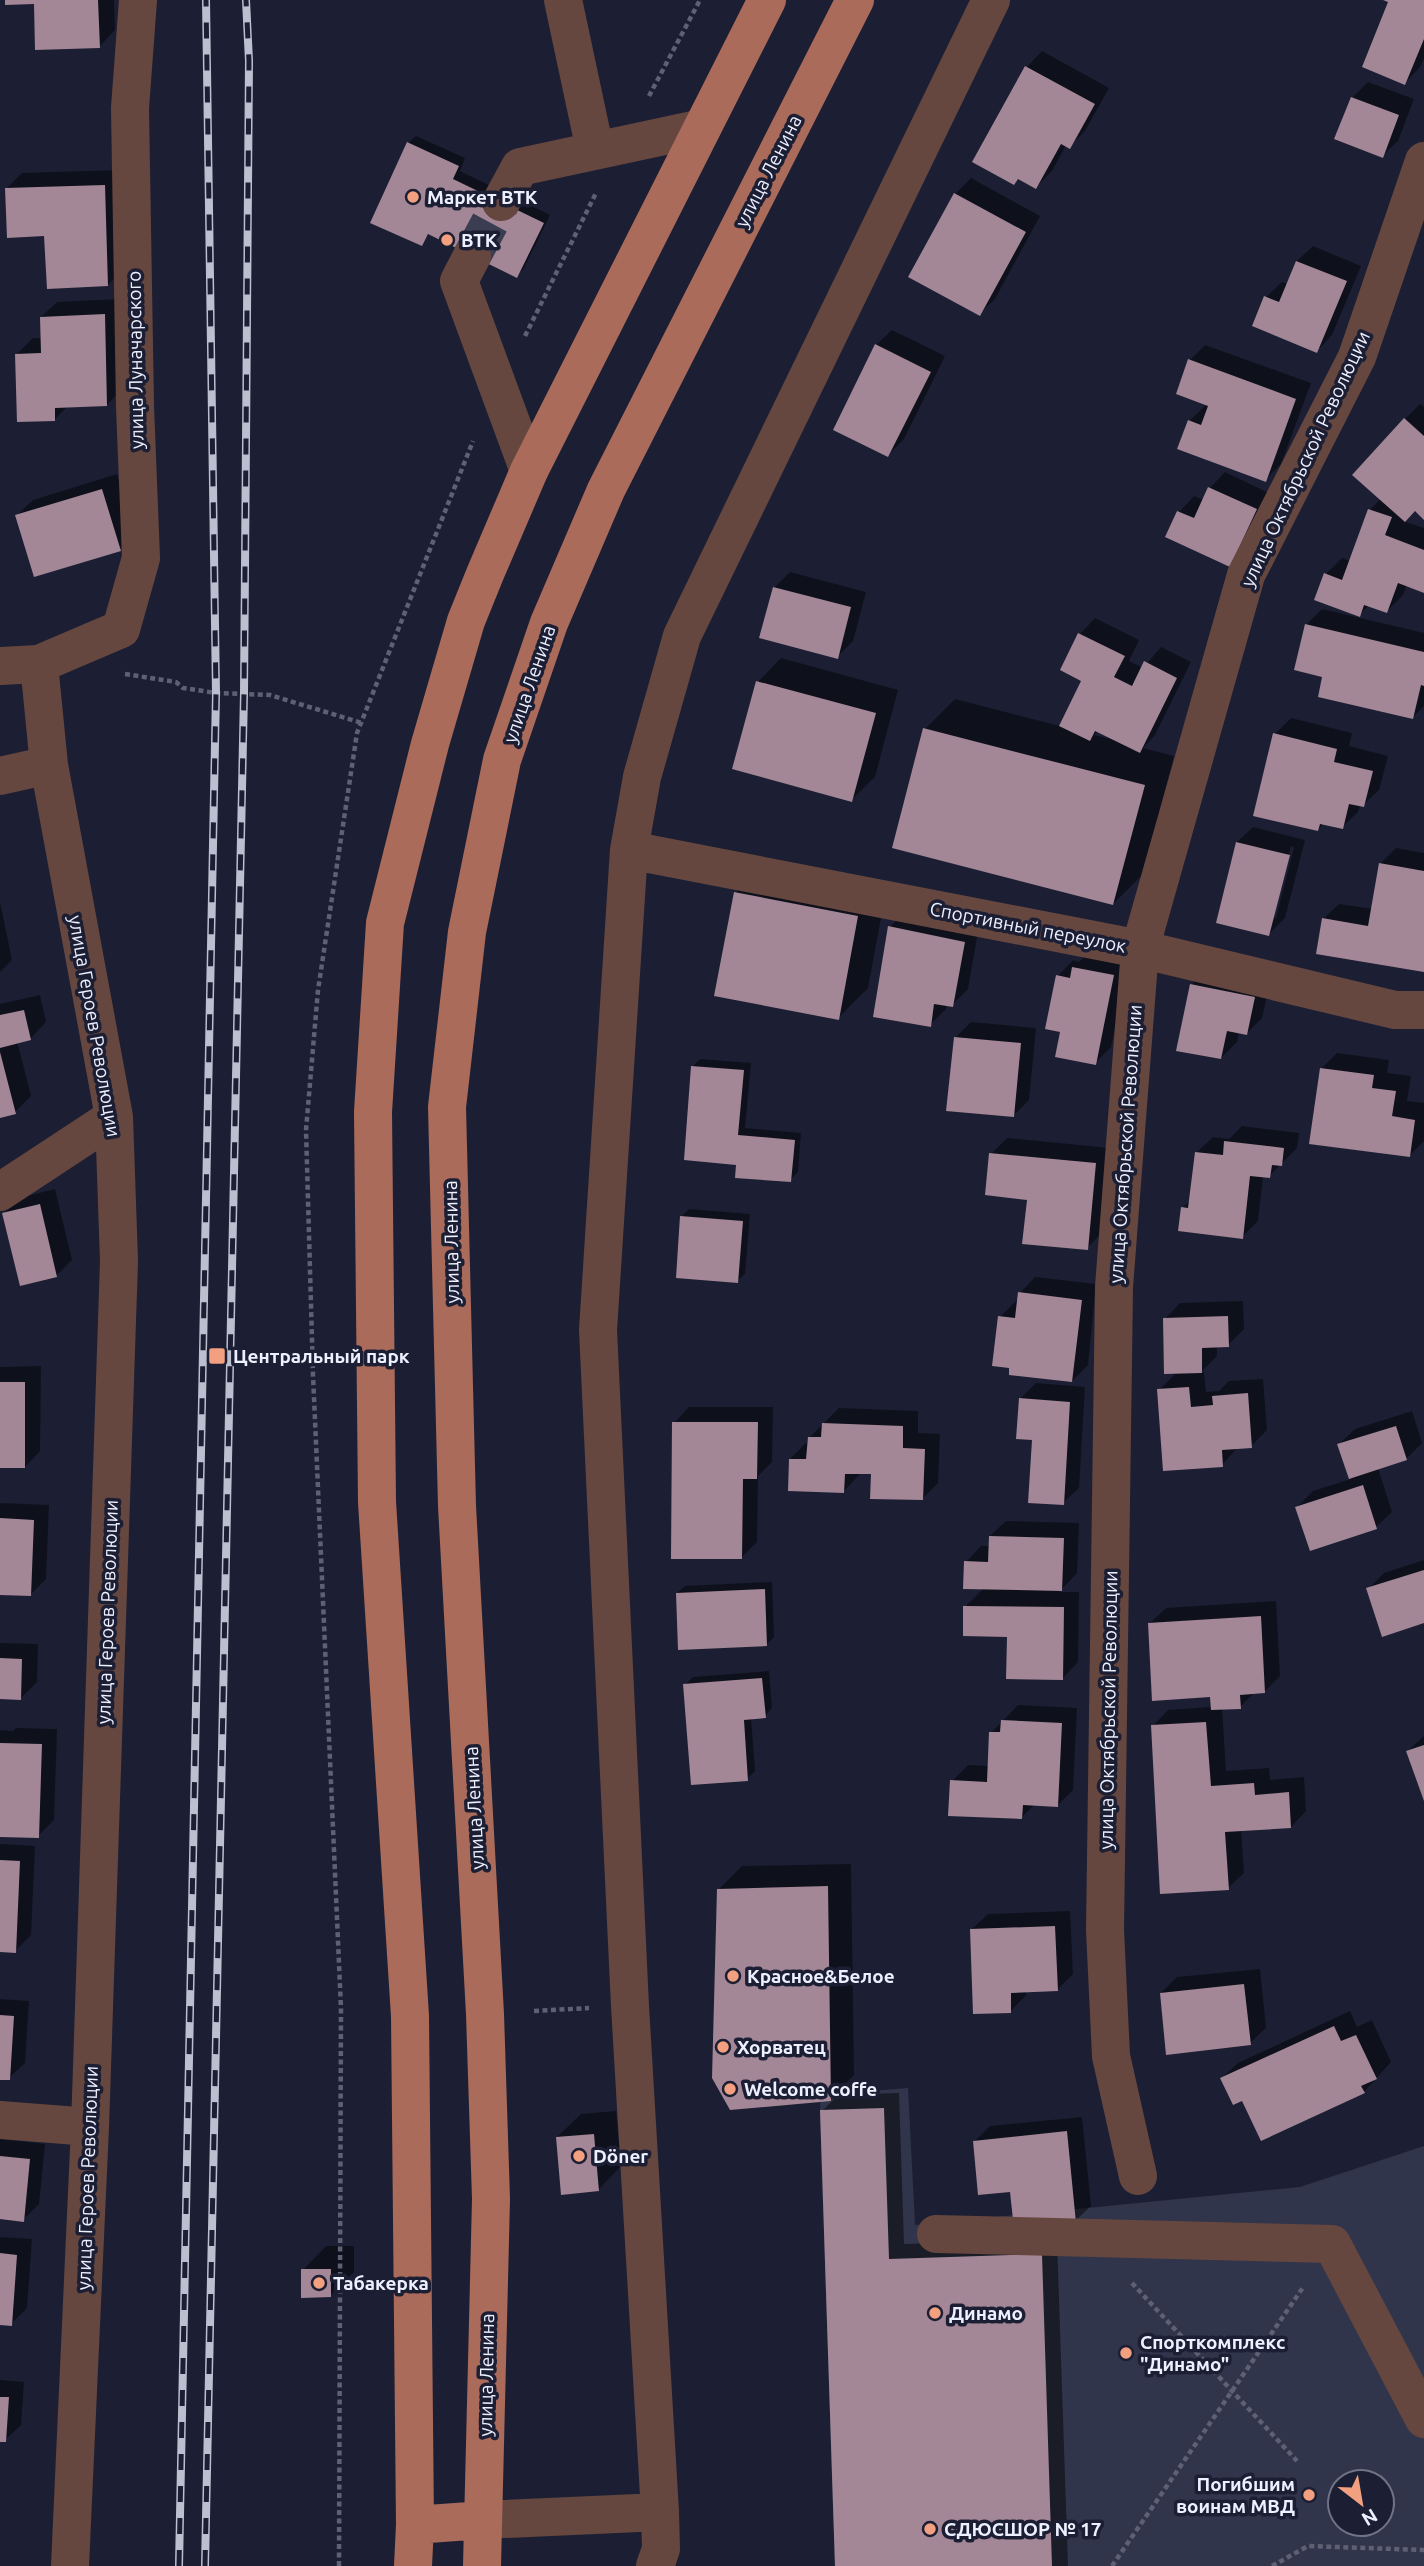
<svg xmlns="http://www.w3.org/2000/svg" width="1424" height="2566" font-family="Ubuntu,sans-serif">
<rect width="100%" height="100%" fill="#1c1f34"/>
<!-- green -->
<path fill="#31354b" fill-rule="evenodd" d="M908,2088L915,2225L1300,2187L1424,2146V2566H835L820,2110L821,2095ZM1340,2482H1382V2524H1340Z"/>
<!-- shadow -->
<path fill="#0007" fill-rule="evenodd" d="M7,0H114L115,30L100,46L35,2Z
M1388,0H1424V58L1420,67L1405,83L1391,1Z
M1042,51L1109,88L1085,131L1069,147L1066,145L1052,171L1036,187L1027,67Z
M1368,82L1414,99L1398,141L1382,156L1352,98Z
M416,136L465,158L460,171L550,215L524,268L517,276L430,233L421,244L408,143Z
M120,170L123,269L108,285L46,234L6,189L22,173Z
M971,178L1040,216L995,299L979,314L955,194Z
M1313,246L1361,266L1332,335L1317,351L1266,297L1282,282L1288,284L1297,261Z
M120,299L122,389L107,405L68,406L54,420L17,354L33,338H42L41,317L57,302Z
M892,330L945,356L904,439L888,455L876,345Z
M1205,345L1311,383L1281,464L1265,480L1189,421L1207,404L1190,360Z
M1420,404L1424,407V517L1415,509L1403,521L1424,528V591L1407,585L1403,595L1387,611L1369,605L1359,615L1326,574L1342,558L1350,561L1370,510L1381,498L1405,419Z
M1225,472L1271,494L1246,550L1179,512L1194,496L1204,500L1210,488Z
M117,474L136,534L120,549L17,515L33,500Z
M790,572L866,592L853,641L837,657L774,588Z
M1322,609L1424,633V706L1413,717L1324,676L1306,625Z
M1095,618L1139,640L1129,661L1143,668L1161,647L1191,662L1155,735L1143,748L1174,756L1143,874L1113,904L925,729L955,699L1060,726L1083,680L1080,634ZM1098,731L1112,738L1111,739L1094,735Z
M781,658L898,690L875,777L851,800L758,682Z
M1291,718L1352,733L1349,746L1388,756L1379,790L1363,805H1360L1358,812L1342,827L1324,823L1318,830L1275,734Z
M1253,827L1305,840L1285,918L1269,934L1237,842ZM1291,846L1294,847L1276,918H1272Z
M1396,848L1424,853V970L1323,919L1339,904L1373,909L1380,864Z
M765,863L887,886L868,988L838,1018L735,893Z
M0,902L12,960L0,972Z
M905,911L979,926L968,989L952,1005L947,1004L946,1009L930,1025L890,927Z
M1089,952L1128,959L1111,1047L1095,1063L1062,1030L1058,976L1073,960L1079,962Z
M1207,969L1270,982L1262,1018L1246,1034L1239,1032L1237,1042L1221,1058L1191,985Z
M40,995L46,1022L31,1038L17,1041L31,1096L15,1112L0,1116V1004Z
M971,1022L1036,1028L1029,1100L1013,1116L955,1038Z
M1337,1053L1389,1060L1387,1073L1411,1076L1407,1101L1424,1103V1141L1410,1155L1321,1069Z
M700,1059L751,1063L745,1128L801,1133L798,1172L790,1180L738,1163L693,1066Z
M1242,1126L1299,1133L1297,1148L1269,1176H1263L1258,1221L1242,1237L1182,1208L1191,1200L1197,1152L1213,1137L1229,1139Z
M1007,1138L1110,1148L1103,1232L1087,1248L1029,1198L991,1154Z
M55,1189L72,1260L56,1276L4,1214L19,1198Z
M689,1209L750,1214L745,1274L737,1281L682,1216Z
M1035,1277L1096,1284L1088,1365L1072,1381L1000,1317L1016,1301L1019,1302L1020,1293Z
M1243,1301L1244,1329L1228,1345H1217V1356L1201,1372H1204L1206,1392L1219,1391L1229,1381L1263,1379L1267,1430L1251,1446L1238,1447L1222,1465L1159,1390L1177,1372L1165,1319L1180,1303Z
M41,1366L40,1451L25,1467L0,1466V1367Z
M1036,1383L1085,1387L1079,1488L1063,1503L1034,1438L1020,1399Z
M689,1407H773L772,1462L758,1476L757,1542L742,1557L674,1423Z
M839,1408L918,1411V1433L940,1434L938,1483L922,1499L873,1472H860L859,1475L844,1491L790,1459L806,1443L809,1444V1438Z
M1412,1411L1422,1443L1406,1459L1378,1468L1392,1512L1376,1527L1297,1507L1313,1491L1351,1479L1339,1444L1355,1429Z
M0,1503L49,1505L46,1579L30,1595L0,1593Z
M1006,1521L1079,1523L1077,1573L1059,1592H1079L1078,1662L1063,1678L1009,1635L965,1607L984,1588L966,1562L981,1546H990V1536Z
M1424,1560V1621L1368,1589L1384,1573Z
M772,1582L774,1637L766,1645L677,1593L685,1586Z
M1276,1601L1280,1676L1264,1692H1255L1240,1707L1222,1708L1226,1771L1269,1768L1270,1780L1304,1777L1306,1811L1291,1827L1241,1829L1244,1873L1228,1888L1153,1726L1168,1710L1212,1707V1695L1150,1623L1166,1608Z
M0,1643L38,1644L37,1682L21,1698L0,1697Z
M769,1671L772,1708L765,1716L751,1717L755,1771L747,1779L685,1685L693,1677Z
M1018,1705L1077,1708L1073,1790L1057,1806L1035,1804L1022,1817L952,1781L968,1765L990,1766L991,1733Z
M16,1728L57,1729L54,1820L38,1836L0,1835V1730L13,1731Z
M1424,1736V1797L1408,1751Z
M0,1844L35,1846L31,1935L15,1951L0,1950Z
M851,1864L854,2075L834,2095L899,2093L904,2244L1057,2239L1068,2566H837L822,2111L834,2099L731,2108L719,1889L742,1866Z
M1070,1911L1073,1974L1057,1990L1026,1991V1995L1011,2011L972,1929L988,1914Z
M1260,1969L1266,2028L1250,2043L1161,1993L1177,1977Z
M0,1999L29,2001L25,2063L9,2078H0Z
M1350,2011L1357,2027L1372,2020L1391,2062L1364,2092L1222,2078L1238,2063Z
M616,2111L621,2166L598,2190L557,2137L581,2114Z
M1082,2117L1091,2206L1075,2221L1012,2190L974,2142L990,2126Z
M0,2139L45,2144L39,2204L23,2220L0,2218Z
M0,2237L32,2239L27,2308L11,2324L0,2323Z
M326,2246H354V2272L330,2296L303,2270Z
M0,2380L24,2382L21,2425L5,2440H0Z"/>
<!-- building -->
<path fill="#a38796" d="M5,0H98L100,48L35,50L34,4L5,5Z
M1383,0H1424V39L1405,85L1362,67L1388,2Z
M1025,66L1095,104L1070,149L1061,144L1036,189L1018,179L1014,185L972,162Z
M1351,97L1399,115L1383,158L1334,139Z
M407,142L459,166L453,179L544,223L517,278L428,234L422,246L370,223Z
M105,185L108,286L47,289L44,236L7,238L5,188Z
M954,193L1026,232L980,316L908,277Z
M1296,261L1347,281L1317,353L1252,326L1264,296L1279,302Z
M105,314L107,406L55,408V421L17,422L15,354L41,353L40,317Z
M875,344L931,372L888,457L833,430Z
M1188,359L1296,399L1266,482L1177,449L1188,420L1201,425L1208,406L1176,394Z
M1404,418L1424,436V520L1415,511L1405,522L1352,475Z
M1208,487L1257,509L1230,567L1165,537L1177,511L1194,518Z
M102,489L121,551L34,577L15,515Z
M1368,509L1392,517L1385,535L1424,550V593L1398,583L1387,613L1364,605L1360,617L1314,600L1324,573L1342,580Z
M773,587L851,607L838,659L759,638Z
M1305,624L1424,652V686L1421,685L1413,719L1318,697L1322,677L1294,670Z
M1078,633L1125,656L1114,677L1132,686L1144,661L1177,678L1140,753L1095,731L1090,741L1059,726L1081,681L1060,670Z
M756,681L876,713L852,802L732,769Z
M923,728L1145,785L1113,905L892,848Z
M1273,733L1337,749L1334,762L1373,771L1364,807L1349,804L1343,829L1320,824L1318,831L1253,816Z
M1236,842L1290,855L1269,936L1216,923Z
M1379,863L1424,871V972L1316,954L1322,918L1368,926Z
M734,892L858,916L839,1020L714,996Z
M888,926L965,942L953,1007L934,1004L931,1027L873,1017Z
M1072,967L1114,975L1096,1065L1055,1057L1060,1032L1045,1029L1056,975L1070,978Z
M1190,984L1255,997L1247,1035L1227,1031L1221,1059L1176,1051Z
M24,1010L31,1040L0,1048V1015Z
M954,1037L1021,1043L1014,1117L946,1111Z
M0,1052L16,1114L0,1118Z
M691,1066L744,1070L738,1135L795,1140L791,1182L735,1178L736,1165L684,1160Z
M1320,1068L1374,1075L1372,1088L1396,1091L1392,1116L1415,1120L1410,1157L1309,1144Z
M1224,1141L1284,1148L1282,1166L1272,1165L1270,1178L1250,1176L1243,1239L1178,1231L1181,1207L1188,1208L1195,1152L1223,1155Z
M989,1153L1096,1163L1088,1250L1022,1244L1027,1200L985,1195Z
M40,1204L57,1277L20,1286L2,1213Z
M680,1216L743,1221L738,1283L676,1278Z
M1018,1292L1082,1300L1072,1382L1009,1375V1368L992,1366L998,1316L1015,1318Z
M1228,1316L1229,1347L1202,1348V1373L1164,1374L1163,1318Z
M0,1382H25V1468H0Z
M1189,1387L1191,1407L1213,1405L1212,1396L1248,1393L1252,1448L1222,1450L1223,1467L1163,1471L1157,1389Z
M1019,1398L1070,1402L1064,1505L1028,1503L1032,1440L1016,1439Z
M672,1422H758L757,1479H743L742,1559H671Z
M822,1423L903,1426V1448L925,1449L923,1500L870,1499L871,1474H845L844,1493L788,1491L789,1459H806L808,1437H821Z
M1396,1426L1407,1460L1349,1479L1337,1444Z
M1363,1485L1377,1529L1310,1551L1295,1507Z
M0,1518L34,1520L31,1596L0,1595Z
M989,1536L1064,1538L1062,1591L963,1589L964,1561L988,1562Z
M1424,1570V1623L1382,1637L1366,1588Z
M765,1589L767,1646L678,1650L676,1593Z
M963,1606L1064,1607L1063,1680L1006,1679L1007,1637L963,1636Z
M1261,1616L1265,1693L1240,1695L1241,1709L1211,1710L1210,1697L1152,1701L1148,1623Z
M0,1658L22,1659L21,1700L0,1699Z
M762,1678L766,1718L744,1720L748,1781L691,1785L683,1684Z
M1001,1720L1062,1723L1058,1807L1023,1805L1022,1819L948,1816L950,1780L987,1782L989,1732H1000Z
M1206,1722L1211,1786L1254,1783L1255,1795L1289,1792L1291,1828L1225,1832L1229,1890L1160,1894L1151,1725Z
M0,1743L42,1744L39,1838L0,1837Z
M1424,1745V1801L1406,1751Z
M0,1860L20,1861L16,1953L0,1952Z
M828,1886L831,2101L730,2110L712,2078L717,1889Z
M1055,1926L1058,1991L1011,1993V2013L973,2014L970,1929Z
M1244,1984L1251,2045L1166,2055L1160,1993Z
M0,2015L14,2016L10,2080H0Z
M1334,2026L1341,2041L1356,2035L1377,2079L1361,2086L1365,2093L1261,2141L1242,2101L1233,2105L1220,2078Z
M884,2108L889,2259L1042,2254L1052,2566H835L820,2110Z
M1067,2131L1076,2223L1014,2229L1010,2192L978,2195L973,2141Z
M594,2134L599,2191L561,2195L556,2137Z
M0,2156L30,2159L24,2222L0,2219Z
M0,2253L17,2255L12,2326L0,2325Z
M301,2269H331V2297L301,2298Z
M0,2397H9L6,2442H0Z"/>
<g fill="none" stroke-linecap="round" stroke-linejoin="round">
<!-- minor-tunnel -->
<path stroke="#3b3e52" stroke-width="38" stroke-dasharray="38 19" stroke-linecap="butt" d="M472,256L501,202"/>
<!-- path -->
<path stroke="#5e6174" stroke-width="4.5" stroke-dasharray="5 3.5" stroke-linecap="butt" d="M649,96L700,0
M525,336L596,193
M125,674L176,682L183,688L216,693L270,695L362,723
M534,2011L589,2008
M1132,2283L1297,2461
M339,2566L341,2009L313,1375L306,1130L318,990L357,733L473,441
M1112,2566L1304,2286
M1272,2566L1308,2546L1424,2550"/>
<!-- minor -->
<path stroke="#66473f" stroke-width="38" d="M563,0L595,150
M501,202L520,167L702,128
M472,256L459,281L529,471
M39,664L49,765L114,1117L119,1261L90,2127L70,2566
M0,666L39,664L121,629L141,558L135,406L130,108L138,0
M0,776L49,765
M629,850L1140,949L1395,1010H1424
M0,1192L114,1117
M0,2120L90,2127
M1138,2176L1111,2056L1105,1930L1114,1287L1140,949L1246,575L1357,357L1424,161
M936,2234L1332,2244L1424,2419
M483,2520L660,2512
M655,2566L661,2549L660,2512L630,2006L598,1330L629,850L642,777L682,636L991,0"/>
<!-- major -->
<path stroke="#aa6b5a" stroke-width="38" d="M415,2525L483,2520
M413,2566L415,2525L410,2016L377,1502L373,1112L385,923L430,744L466,621L485,574L529,471L767,0
M482,2566L491,2199L485,2014L457,1506L447,1107L467,932L502,760L549,623L606,490L855,0"/>
<!-- rail casing -->
<g stroke="#bcbfcf" stroke-width="8">
<path id="rail" d="M179,2566L216,693L206,0
M205,2566L244,693L249,61L246,0"/>
</g>
<!-- rail -->
<use href="#rail" stroke="#1c1f34" stroke-width="5" stroke-dasharray="16" stroke-linecap="butt"/>
</g>
<!-- markers -->
<g fill="#f2a07f" stroke="#1c1f34" stroke-width="2.5">
<circle cx="413" cy="197" r="7"/>
<circle cx="447" cy="240" r="7"/>
<rect x="208" y="1347" width="18" height="18" rx="3.5"/>
<circle cx="733" cy="1976" r="7"/>
<circle cx="723" cy="2047" r="7"/>
<circle cx="730" cy="2089" r="7"/>
<circle cx="579" cy="2156" r="7"/>
<circle cx="319" cy="2283" r="7"/>
<circle cx="935" cy="2313" r="7"/>
<circle cx="1126" cy="2353" r="7"/>
<circle cx="1309" cy="2495" r="7"/>
<circle cx="930" cy="2529" r="7"/>
</g>
<g text-anchor="middle" dominant-baseline="central" stroke-width="7" stroke-linejoin="round" paint-order="stroke">
<!-- street labels -->
<g font-size="19" fill="#edf0ff" stroke="#1c1f34">
<text transform="translate(768 171) rotate(-63)">улица Ленина</text>
<text transform="translate(135 360) rotate(-91)">улица Луначарского</text>
<text transform="translate(1305 459) rotate(-65)">улица Октябрьской Революции</text>
<text transform="translate(529 684) rotate(-71)">улица Ленина</text>
<text transform="translate(1028 927) rotate(11)">Спортивный переулок</text>
<text transform="translate(95 1026) rotate(80)">улица Героев Революции</text>
<text transform="translate(1125 1144) rotate(-86)">улица Октябрьской Революции</text>
<text transform="translate(451 1242) rotate(-91)">улица Ленина</text>
<text transform="translate(107 1612) rotate(-88)">улица Героев Революции</text>
<text transform="translate(1108 1710) rotate(-89)">улица Октябрьской Революции</text>
<text transform="translate(474 1808) rotate(-93)">улица Ленина</text>
<text transform="translate(87 2178) rotate(-88)">улица Героев Революции</text>
<text transform="translate(486 2375) rotate(-89)">улица Ленина</text>
</g>
<!-- poi labels -->
<g font-size="19" font-weight="bold" fill="#edf0ff" stroke="#1c1f34" text-anchor="start">
<text x="427" y="197">Маркет ВТК</text>
<text x="461" y="240">ВТК</text>
<text x="233" y="1356">Центральный парк</text>
<text x="747" y="1976">Красное&amp;Белое</text>
<text x="737" y="2047">Хорватец</text>
<text x="744" y="2089">Welcome coffe</text>
<text x="593" y="2156">Döner</text>
<text x="333" y="2283">Табакерка</text>
<text x="949" y="2313">Динамо</text>
<text x="1140" y="2342">Спорткомплекс<tspan x="1140" dy="22">"Динамо"</tspan></text>
<text x="1295" y="2484" text-anchor="end">Погибшим<tspan x="1295" dy="22">воинам МВД</tspan></text>
<text x="944" y="2529">СДЮСШОР № 17</text>
</g>
</g>
<!-- north arrow -->
<g transform="translate(1361 2503) rotate(149)"><circle r="33" fill="#1c1f34" stroke="#707385" stroke-width="2"/>
<path d="M0-5L12 26L0 18L-12 26Z" fill="#f2a07f"/>
<text y="-10" font-size="19" font-weight="bold" text-anchor="middle" fill="#edf0ff">N</text>
</g>
</svg>
